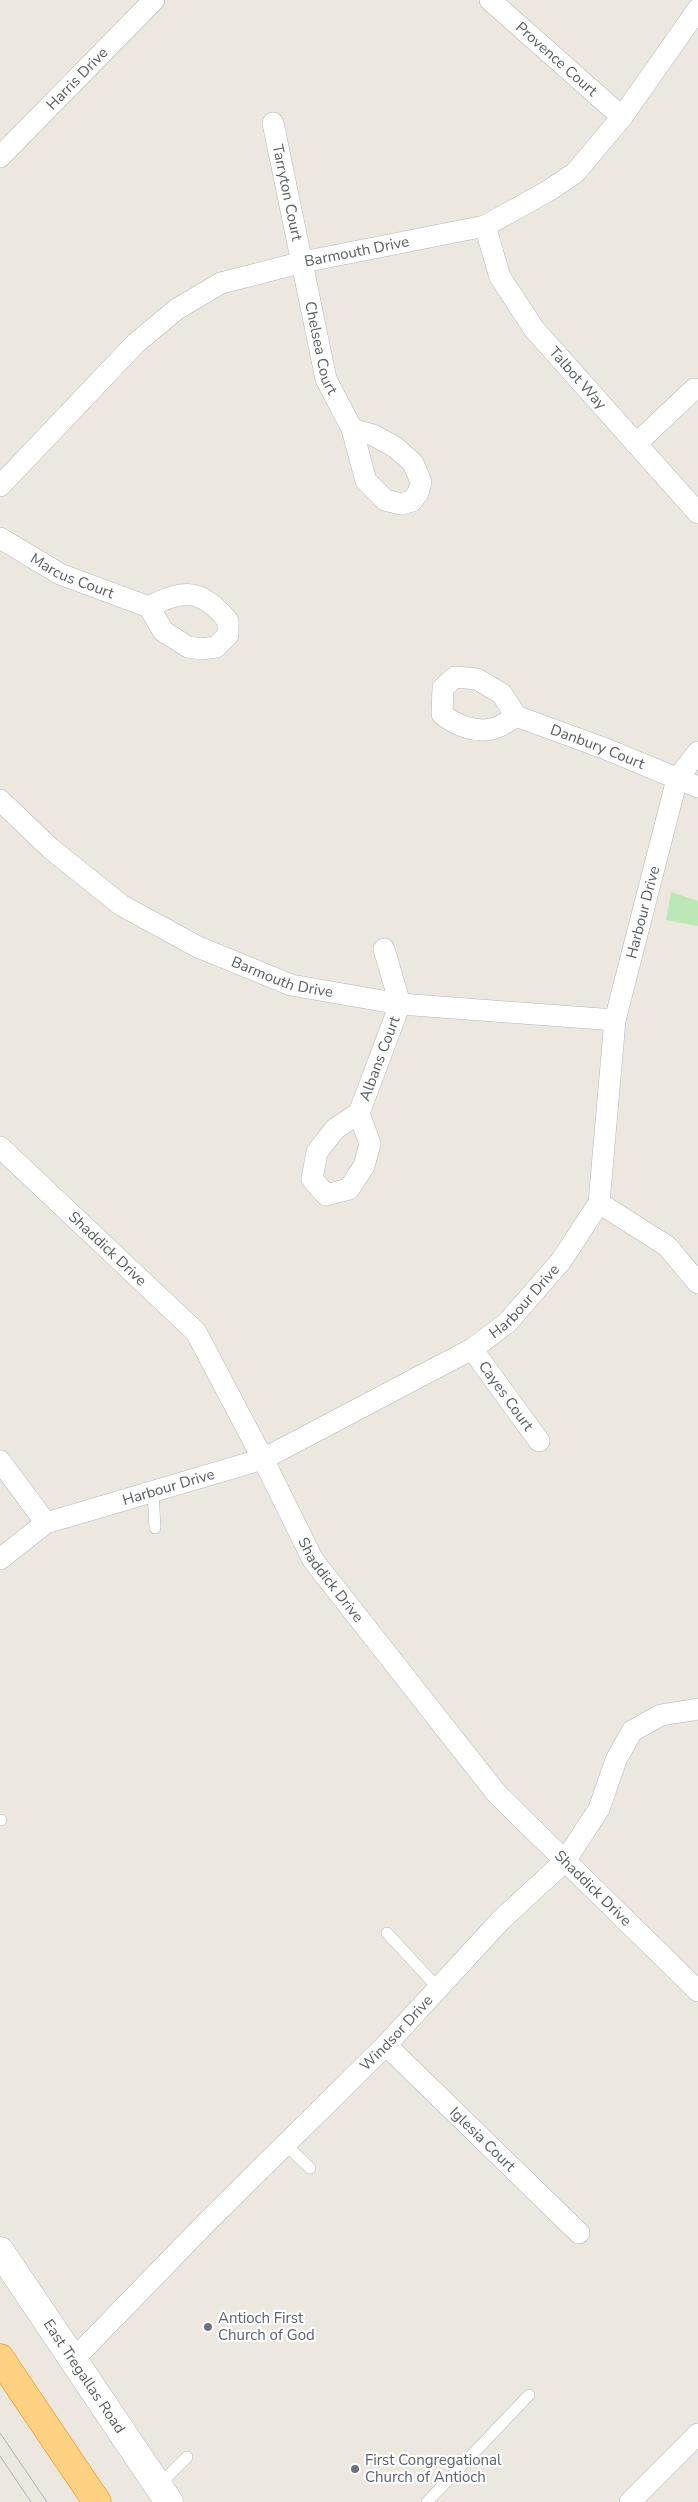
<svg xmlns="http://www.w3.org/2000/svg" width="698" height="2502" font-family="'Nunito Sans',sans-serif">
<rect width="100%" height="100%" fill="#ede8df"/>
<!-- green -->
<path fill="#bee7b8" d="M671,892L698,901V926L666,920Z"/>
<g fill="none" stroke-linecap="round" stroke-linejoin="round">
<!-- service casing -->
<g stroke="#b2b7bb" stroke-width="12">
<path id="service" d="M153,1491L155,1528
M0,1820H1
M387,1933L438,1988
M285,2144L310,2168
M158,2486L187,2457
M427,2502L529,2395"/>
</g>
<!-- minor casing -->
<g stroke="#b2b7bb" stroke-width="22">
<g id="minor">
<path id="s1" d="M490,0L622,117"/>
<path id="s2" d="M273,123L326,379L352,429L366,481L385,500L401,504L412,501L418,493L421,482L413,463L395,447L373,435L352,429"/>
<path id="s3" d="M0,157L154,0"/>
<path id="s4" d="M485,226L500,277L534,329L698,513"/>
<path d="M636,444L694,389"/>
<path id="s5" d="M0,486L136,343L177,309L221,283L303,262L485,226L548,191L575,173L622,117L698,9"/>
<path id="s6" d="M0,538L60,574L149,607L163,631L188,647L201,649L216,647L228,635V621C202,589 184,588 149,607"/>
<path id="s7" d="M516,716C510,720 502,726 495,728C477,734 455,725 442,714L443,688L455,677L477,679L502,694L516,716L606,749L698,787"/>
<path id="s8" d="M0,800L50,848L121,905L198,947L291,985L400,1004L615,1020"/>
<path id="s9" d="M359,1113L370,1144L364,1166L349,1189L326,1195L312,1179L317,1152L335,1129L359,1113L400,1004L384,949"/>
<path id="s10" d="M0,1147L196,1332L263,1459L313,1560L497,1794L698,1991"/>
<path d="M599,1203L667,1246L698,1283"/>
<path id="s11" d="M472,1349L539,1441"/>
<path d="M0,1461L46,1523"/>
<path id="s12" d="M0,1559L46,1523L263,1459L472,1349L507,1323L561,1261L599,1203L615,1020L677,779L698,752"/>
<path id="s13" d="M386,2045L579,2233"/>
<path id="s14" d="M73,2360L207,2222L386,2045L501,1920L565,1861L599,1809L616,1760L632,1731L661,1715L698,1709"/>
<path d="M630,2502L698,2434"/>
</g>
</g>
<!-- tertiary casing -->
<g stroke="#b2b7bb" stroke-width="29">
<g id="tertiary">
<path id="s15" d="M0,2251L169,2502"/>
</g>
</g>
<!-- motorway casing -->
<g stroke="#eb8600" stroke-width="29">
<path id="motorway" d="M0,2358L97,2502"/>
</g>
<!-- service -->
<use href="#service" stroke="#fff" stroke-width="11"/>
<!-- minor -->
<use href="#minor" stroke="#fff" stroke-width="21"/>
<!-- tertiary -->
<use href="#tertiary" stroke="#fff" stroke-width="28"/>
<!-- motorway -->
<use href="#motorway" stroke="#ffd183" stroke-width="28"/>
<!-- tram -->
<path stroke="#b1b2b2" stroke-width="1" d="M0,2433L47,2502
M0,2456L31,2502"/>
</g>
<!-- markers -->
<g fill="#6b7280" stroke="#fff" stroke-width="2">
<circle cx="208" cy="2327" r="5"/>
<circle cx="355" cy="2469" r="5"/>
</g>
<g text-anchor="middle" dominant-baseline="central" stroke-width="4.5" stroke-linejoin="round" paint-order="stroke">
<!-- street labels -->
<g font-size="15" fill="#585d61" stroke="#fff">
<text stroke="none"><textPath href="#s1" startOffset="89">Provence Court</textPath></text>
<text stroke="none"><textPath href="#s3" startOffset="110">Harris Drive</textPath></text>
<text stroke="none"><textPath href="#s2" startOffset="71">Tarryton Court</textPath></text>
<text stroke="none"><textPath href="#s5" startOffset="441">Barmouth Drive</textPath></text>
<text stroke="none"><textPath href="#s2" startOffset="230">Chelsea Court</textPath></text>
<text stroke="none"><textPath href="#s4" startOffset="181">Talbot Way</textPath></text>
<text stroke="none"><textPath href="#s6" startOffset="82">Marcus Court</textPath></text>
<text stroke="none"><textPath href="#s7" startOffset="288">Danbury Court</textPath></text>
<text stroke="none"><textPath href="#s12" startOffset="1011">Harbour Drive</textPath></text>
<text stroke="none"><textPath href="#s8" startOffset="338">Barmouth Drive</textPath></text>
<text stroke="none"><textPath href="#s9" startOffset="272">Albans Court</textPath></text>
<text stroke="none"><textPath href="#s10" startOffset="148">Shaddick Drive</textPath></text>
<text stroke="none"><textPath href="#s12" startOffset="592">Harbour Drive</textPath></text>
<text stroke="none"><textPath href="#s11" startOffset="58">Cayes Court</textPath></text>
<text stroke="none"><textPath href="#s12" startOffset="186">Harbour Drive</textPath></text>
<text stroke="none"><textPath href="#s10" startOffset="552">Shaddick Drive</textPath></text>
<text stroke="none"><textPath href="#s10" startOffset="958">Shaddick Drive</textPath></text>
<text stroke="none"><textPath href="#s14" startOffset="460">Windsor Drive</textPath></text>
<text stroke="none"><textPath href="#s13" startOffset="135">Iglesia Court</textPath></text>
<text stroke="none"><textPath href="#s15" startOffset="151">East Tregallas Road</textPath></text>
</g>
<!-- worship labels -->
<g font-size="15" fill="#5b616d" stroke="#fff" text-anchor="start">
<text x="218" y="2318">Antioch First<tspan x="218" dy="17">Church of God</tspan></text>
<text x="365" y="2460">First Congregational<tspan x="365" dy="17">Church of Antioch</tspan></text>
</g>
</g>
</svg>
